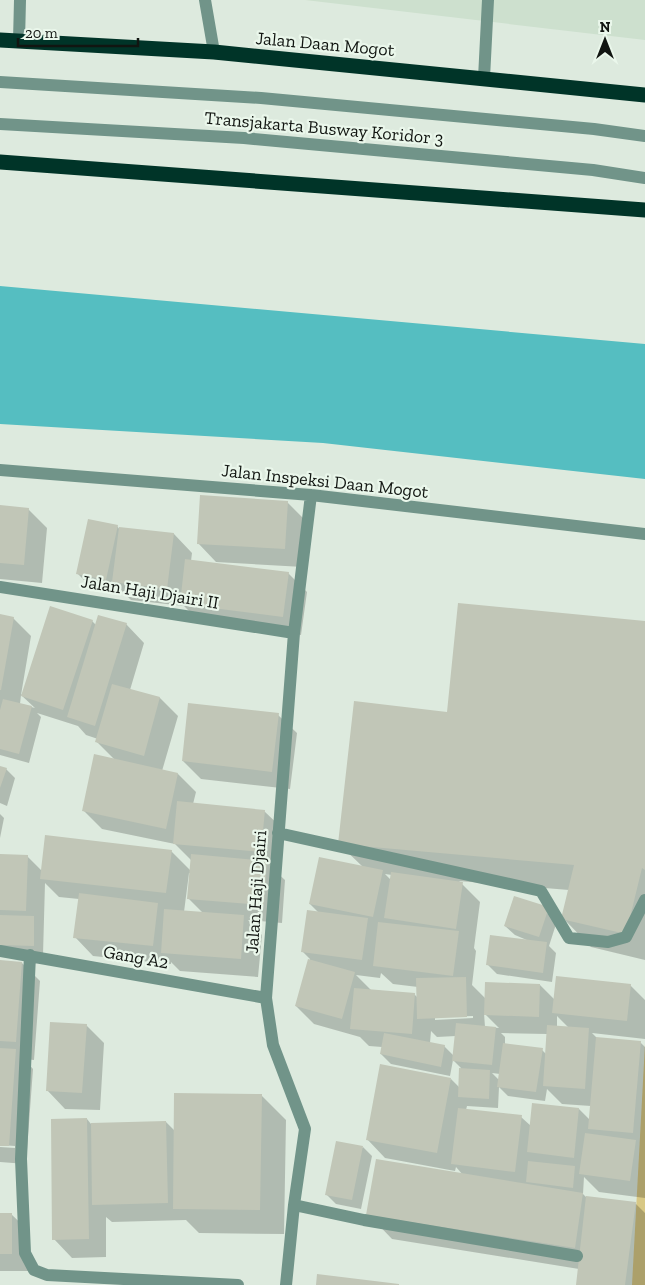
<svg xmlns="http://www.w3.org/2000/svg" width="645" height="1285" font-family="'Zilla Slab',serif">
<rect width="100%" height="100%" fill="#ddeade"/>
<!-- built -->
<path fill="#cde0ce" d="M305,0H645V40Z"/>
<!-- green -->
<path fill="#d8c885" d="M645,1044V1285H632Z"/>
<!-- water -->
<path fill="#55bec1" d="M0,286L645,344V479L323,443L0,424Z"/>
<!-- shadow -->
<path fill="#0003" fill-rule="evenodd" d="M287,502L305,520L303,567L216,562L198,543Z
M0,507L28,509L47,528L42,583L0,579Z
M117,526L120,530L174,534L192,553L191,561L288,573L307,592L301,635L200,622L184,606L131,600L116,585L115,589L87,583L78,574Z
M0,615L13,618L31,636L21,695L20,704L35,708L21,695L92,621L96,625L126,624L144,643L130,690L160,698L178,716L162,771L178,774L196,792L193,804L264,811L283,829L274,870L285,880L282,923L248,920L262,935L258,977L180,971L171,962V964L93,956L75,937L79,899L59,897L45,883L43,955L0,953V855L27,856L42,871L171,851L191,871L192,861L175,844L102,829L83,810L115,760L97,742L98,739L86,735L78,726L37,713L41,717L29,763L0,755ZM189,873L191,874L189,899L203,913L184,912Z
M645,622V960L591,947L563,918L569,890L459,881L480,902L474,948L476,951L472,985L486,999L540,985L555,1000L630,985L645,1000V1039L592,1033L598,1039L640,1042L645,1047V1198L599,1192L584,1177L583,1194L586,1197L635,1203L645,1213V1285H577L579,1269L392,1239L368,1214L463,1175L456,1167L455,1171L385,1158L367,1139L451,1079L460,1088L461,1068L453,1060L450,1076L391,1064L381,1054L382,1047L369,1046L360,1037L314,1024L296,1006L310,959L303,952L319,913L310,904L363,867L339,844L448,713ZM385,874L392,875L391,880ZM381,973L393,984L418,987V998L414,994L371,990L356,975L380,978ZM484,1013L499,1028L485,1027ZM473,1016V1018L435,1020V1017ZM557,1016L569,1028L557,1027ZM431,1031L437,1037L456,1036L454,1056L444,1046L430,1043ZM501,1033L547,1034L546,1054L542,1050L505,1045V1037ZM492,1073L500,1074L499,1080ZM499,1087L508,1096L545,1101L547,1089L562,1104L591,1106L590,1120L579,1109L531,1126L521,1117L466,1110L467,1106L498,1108Z
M278,715L297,733L290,789L201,779L183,761Z
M0,767L6,769L15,778L7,806L0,803Z
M0,814L4,818L0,838Z
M514,898L558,918L549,946L556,953L552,982L497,974L488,965L529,941L515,935L505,926Z
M0,961L22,963L40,981L34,1060L24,1059L33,1069L26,1164L0,1162V1147L15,1148V1146L0,1145Z
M86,1025L104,1043L100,1110L65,1109L47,1090Z
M261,1095L286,1120L284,1234L199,1233L186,1220L112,1222L106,1217V1257L72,1258L54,1239L87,1119L91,1124L166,1122L175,1131Z
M363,1147L372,1156L361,1209L336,1204L326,1194Z
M0,1214H11L30,1232V1271H0Z"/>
<!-- building -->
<path fill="#c1c6b7" d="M200,495L288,501L285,549L197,544Z
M0,505L29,508L24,565L0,563Z
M88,519L118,525L106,580L76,574Z
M119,527L174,533L167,589L112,582Z
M185,559L289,572L283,617L180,604Z
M458,603L645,621V870L642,868L626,934L561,919L574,865L338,844L354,701L447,712Z
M50,606L93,620L63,710L21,696Z
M0,614L14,617L1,690H0Z
M98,615L127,623L95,726L67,717Z
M112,684L160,697L144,756L95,742Z
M3,699L32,706L19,754L0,749V710Z
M188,703L279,713L272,772L182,761Z
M94,754L178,773L166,829L82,811Z
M0,766L7,768L0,788Z
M177,801L265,810L261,852L173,844Z
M45,835L172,850L166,893L40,879Z
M0,854L28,855L26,911L0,910Z
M191,854L267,861L264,905L187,899Z
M319,857L383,870L373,917L309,904Z
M391,872L463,882L456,929L384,918Z
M79,893L158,903L153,946L73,938Z
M514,896L549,907L539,937L504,926Z
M164,909L244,915L241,959L161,953Z
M307,910L368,918L362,960L301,952Z
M0,915L34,916V946L0,945Z
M378,922L459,931L453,976L373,966Z
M490,935L547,942L543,973L486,965Z
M308,959L355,972L342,1019L295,1006Z
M0,960L22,962L16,1042L0,1041Z
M556,976L631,984L627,1021L552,1013Z
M466,977L467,1017L417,1019L416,978Z
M485,982L540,984L539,1017L484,1015Z
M354,988L415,993L412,1034L350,1029Z
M50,1022L87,1024L82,1093L46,1091Z
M456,1023L496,1027L492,1065L452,1061Z
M547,1025L589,1028L585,1089L543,1086Z
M384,1033L445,1045L441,1067L380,1054Z
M596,1037L641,1041L633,1133L588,1129Z
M503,1043L543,1048L536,1092L497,1087Z
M0,1048L16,1049L9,1146H0Z
M380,1064L451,1078L437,1153L366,1140Z
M459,1068L490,1070L489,1099L458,1097Z
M174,1093L262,1094L260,1210L173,1209Z
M532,1103L579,1108L574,1158L527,1152Z
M458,1108L522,1115L515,1172L451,1164Z
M87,1118L89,1239L52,1240L51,1119Z
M166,1121L168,1203L92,1205L91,1123Z
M585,1133L636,1140L630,1181L579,1174Z
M336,1141L363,1146L352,1200L325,1195Z
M376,1159L583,1193L575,1248L366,1215Z
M528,1161L575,1166L573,1188L526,1182Z
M586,1196L636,1202L625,1285H576Z
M0,1213H12V1254H0Z
M317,1274L399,1284V1285H316Z"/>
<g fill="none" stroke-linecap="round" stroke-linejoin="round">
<!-- minor -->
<path stroke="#719489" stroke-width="12" d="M205,0L214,52
M19,41L20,0
M484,78L488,0
M0,82L261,98L594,129L645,136
M0,124L244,138L593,170L645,178
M0,470L311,495L645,534
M0,587L294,633
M278,833L541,891L569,938L608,942L626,937L645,900
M0,951L266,998
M30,955L21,1159L25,1253L34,1270L47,1275L238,1285
M294,1205L364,1220L577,1256
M286,1285L294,1205L305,1129L273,1045L266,998L294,633L311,495"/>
<!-- highway -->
<path stroke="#003428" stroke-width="15" d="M0,40L214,52L645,95
M0,162L645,210"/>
</g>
<g text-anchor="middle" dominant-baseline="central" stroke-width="4.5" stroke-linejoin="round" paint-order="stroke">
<!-- street labels -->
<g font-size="18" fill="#111511" stroke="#eaf7eb">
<text transform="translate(325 44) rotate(5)">Jalan Daan Mogot</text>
<text transform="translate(324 128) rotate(5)">Transjakarta Busway Koridor 3</text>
<text transform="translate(325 481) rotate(6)">Jalan Inspeksi Daan Mogot</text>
<text transform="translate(150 592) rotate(9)">Jalan Haji Djairi II</text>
<text transform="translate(256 892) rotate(-86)">Jalan Haji Djairi</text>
<text transform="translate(136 957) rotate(10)">Gang A2</text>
</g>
</g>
<!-- north arrow -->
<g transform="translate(605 40)" stroke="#eaf7eb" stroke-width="4" paint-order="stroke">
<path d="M0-4L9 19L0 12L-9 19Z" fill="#111511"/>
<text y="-8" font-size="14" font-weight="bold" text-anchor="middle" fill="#111511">N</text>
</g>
<!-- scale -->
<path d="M18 38v8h120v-8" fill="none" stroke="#111511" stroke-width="2.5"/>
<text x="25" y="38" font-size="15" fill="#111511" stroke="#eaf7eb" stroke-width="4" paint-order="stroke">20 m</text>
</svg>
